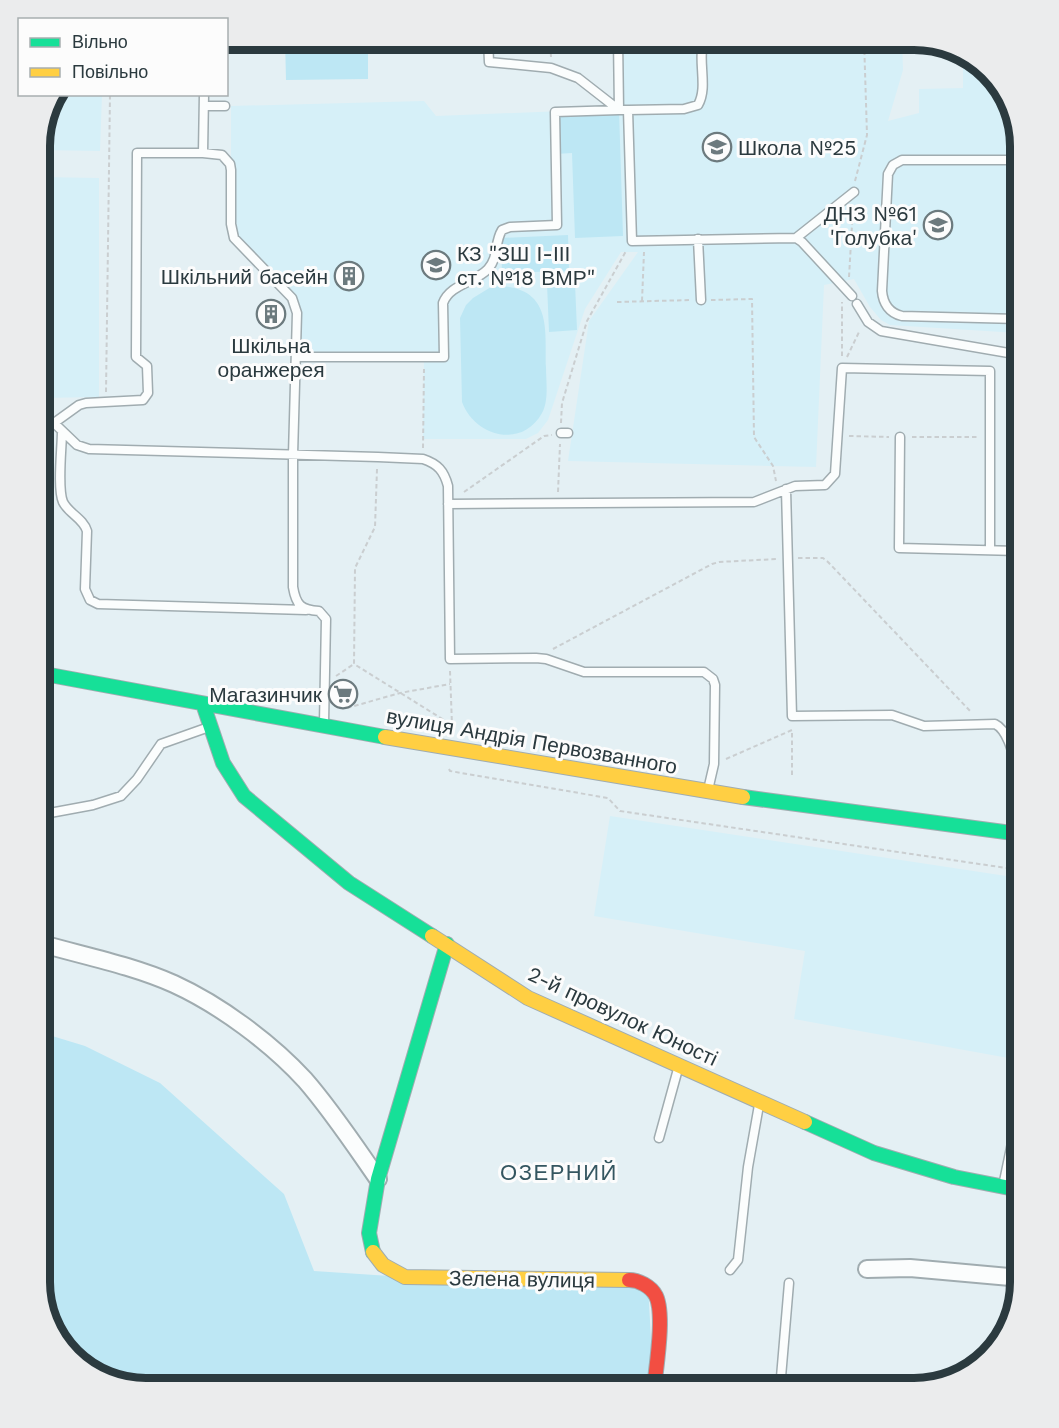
<svg xmlns="http://www.w3.org/2000/svg" width="1059" height="1428" font-family="'Work Sans',sans-serif">
<rect width="100%" height="100%" fill="#e4f0f4"/>
<!-- built -->
<path fill="#d6f0f8" d="M624,39H902L903,70L888,121L919,113V89L963,88V64H975V61L1006,92L1020,146V333L890,325L881,320L870,307L854,279L824,285L816,467L568,461L589,321L638,252H621L585,309L548,420L538,433L526,439H423L424,357H297L296,306L238,243L231,224V106L424,101L436,116L612,109L622,99Z
M53,95H102L100,151L39,150V138L50,98Z
M39,177L99,178V397L39,398Z
M610,816L1020,878V1060L794,1019L805,951L594,916Z"/>
<!-- green -->
<path fill="#bde7f4" d="M285,39H368V79L286,80Z
M619,110L623,236L575,238L572,153L556,154L555,112Z
M568,235L569,271L502,273L501,238Z
M575,283L577,330L549,332L547,284Z
M502,286C552,290 545,330 546,367C546,382 549,400 542,413C522,449 475,437 462,402L460,318L466,305L473,298L491,287Z
M39,1032L85,1046L160,1083L284,1194L314,1271L405,1277L648,1286L654,1389H139L92,1375L53,1336L39,1282Z"/>
<g fill="none" stroke-linecap="round" stroke-linejoin="round">
<!-- lane casing -->
<g stroke="#a0acb0" stroke-width="11">
<path id="lane" d="M488,39L489,62L551,68L578,78L619,110H628L684,109L698,105C709,86 696,59 705,39
M204,106H225
M628,110L632,241L796,238L802,242L852,296
M203,153L204,94
M796,238L854,192
M698,239L701,300
M857,304L868,322L881,331L1020,355
M1020,319L902,316C889,313 883,303 882,291L888,174L893,165L902,160H1020
M297,357H444L443,303C450,284 475,283 488,269C499,257 494,243 502,230L510,227L557,225L555,112L619,110L618,39
M39,423H54L77,445L89,449L378,457L423,459C438,464 444,471 448,486L450,659L536,658L546,659L584,672H704L713,679L715,685L714,764L708,790
M54,423L79,405L86,403L143,400L148,393L147,366L136,357L137,153H203L222,155L230,164L231,170V224L234,238L292,298L297,313L293,455V587C296,605 301,610 319,611L326,619L324,723
M62,431C62,448 57,488 63,502C69,514 83,518 87,531L85,589L90,600L98,604L306,610
M561,433H568
M900,437L899,548L1020,551
M786,489L792,716L892,715L924,726L995,724C1010,731 1015,764 1020,779
M448,504L754,502L795,486L825,485L835,474L842,368L990,371V550
M39,815L93,805L121,796L137,779L161,744L209,727
M659,1138L678,1069
M1003,1186L1017,1119L1020,1120
M730,1270L738,1260L748,1167L759,1105
M780,1389L789,1283"/>
</g>
<!-- street casing -->
<g stroke="#a0acb0" stroke-width="20">
<path id="street" d="M39,943C84,956 131,965 174,984C220,1005 271,1043 305,1080C332,1111 355,1146 378,1179
M867,1269L910,1268L1020,1278"/>
</g>
<!-- fast casing -->
<g stroke="#a0acb0" stroke-width="16">
<path id="fast" d="M39,673L385,737
M203,704L223,763L244,796L349,883L432,936
M743,797L1020,834
M805,1122L874,1153L954,1177L1020,1190
M373,1252L369,1233L378,1179L447,944"/>
</g>
<!-- slow casing -->
<g stroke="#a0acb0" stroke-width="16">
<path id="slow" d="M385,737L743,797
M432,936L528,998L805,1122
M373,1252L383,1265L405,1277L629,1280"/>
</g>
<!-- jam casing -->
<g stroke="#a0acb0" stroke-width="16">
<path id="jam" d="M629,1280C638,1280 651,1286 656,1296C665,1315 656,1367 654,1389"/>
</g>
<!-- path -->
<path stroke="#caced0" stroke-width="2" stroke-dasharray="4.5 3" stroke-linecap="butt" d="M550,39L551,57
M855,181L867,135L864,39
M849,277L853,208
M711,300L752,299L754,437L773,466L776,481
M642,301L644,252
M617,302L691,300
M842,356V302
M847,357L860,330
M106,392L110,94
M561,423L562,403L587,321L626,251
M849,436L889,437
M912,437H979
M423,448L424,369
M377,469L375,527L355,568L354,664L452,725
M464,492L544,436L552,435
M558,492L560,444
M798,558H823L828,562L972,713
M553,649L712,564L719,562L777,559
M450,671L452,725
M336,676L354,664
M347,708L400,693L450,684
M726,759L792,730
M449,769L450,771L608,798L620,811L1020,870
M792,775V731"/>
<!-- lane -->
<use href="#lane" stroke="#fbfdfd" stroke-width="8"/>
<!-- street -->
<use href="#street" stroke="#fbfdfd" stroke-width="16"/>
<!-- fast -->
<use href="#fast" stroke="#16e098" stroke-width="14"/>
<!-- slow -->
<use href="#slow" stroke="#ffcf43" stroke-width="14"/>
<!-- jam -->
<use href="#jam" stroke="#f24e42" stroke-width="14"/>
</g>
<!-- icons -->
<defs>
<g id="school-ring" transform="scale(1.5)"><circle r="9.5" fill="#fcfcfc" stroke="#6c7a7e" stroke-width="1.5"/><path d="M0-5L7-2L0 1L-7-2ZM-4 1L0 2.5L4 1V4Q0 6-4 4Z" fill="#6c7a7e"/></g>
<g id="building-ring" transform="scale(1.5)"><circle r="9.5" fill="#fcfcfc" stroke="#6c7a7e" stroke-width="1.5"/><path d="M-4-6H4V6H1V3H-1V6H-4ZM-2.5-4.3h1.7v1.8h-1.7ZM.8-4.3h1.7v1.8H.8ZM-2.5-1h1.7V.8h-1.7ZM.8-1h1.7V.8H.8Z" fill="#6c7a7e"/></g>
<g id="supermarket-ring" transform="scale(1.5)"><circle r="9.5" fill="#fcfcfc" stroke="#6c7a7e" stroke-width="1.5"/><path d="M-6-5.5h2.5l.6 2H6L4.5 2H-2.5L-4.4-4H-6ZM-1.5 3.2a1.3 1.3 0 1 0 .1 0ZM3 3.2a1.3 1.3 0 1 0 .1 0Z" fill="#6c7a7e"/></g>
</defs>
<g fill-rule="evenodd">
<use href="#school-ring" x="717" y="147"/>
<use href="#school-ring" x="938" y="225"/>
<use href="#school-ring" x="436" y="265"/>
<use href="#building-ring" x="349" y="276"/>
<use href="#building-ring" x="271" y="314"/>
<use href="#supermarket-ring" x="343" y="694"/>
</g>
<g text-anchor="middle" dominant-baseline="central" stroke-width="6" stroke-linejoin="round" paint-order="stroke">
<!-- poi labels -->
<g font-size="21" fill="#2b3a3f" stroke="#fcfcfc" text-anchor="end">
<text x="738" y="147" text-anchor="start">Школа №25</text>
<text x="917" y="213">ДНЗ №61<tspan x="917" dy="24">'Голубка'</tspan></text>
<text x="457" y="253" text-anchor="start">КЗ "ЗШ І-ІІІ<tspan x="457" dy="24">ст. №18 ВМР"</tspan></text>
<text x="328" y="276">Шкільний басейн</text>
<text x="271" y="345" text-anchor="middle">Шкільна<tspan x="271" dy="24">оранжерея</tspan></text>
<text x="322" y="694">Магазинчик</text>
</g>
<!-- street labels -->
<g font-size="21" fill="#2b3a3f" stroke="#fcfcfc">
<text transform="translate(532 741) rotate(10)">вулиця Андрія Первозванного</text>
<text transform="translate(623 1016) rotate(25)">2-й провулок Юності</text>
<text transform="translate(522 1279) rotate(1)">Зелена вулиця</text>
</g>
<!-- neighbourhood labels -->
<g font-size="22" letter-spacing="1.5" fill="#345660" stroke="#fcfcfc">
<text x="559" y="1172">ОЗЕРНИЙ</text>
</g>
</g>
<!-- crop -->
<path d="M0 0H1059V1428H0ZM146 50H914A96 96 0 0 1 1010 146V1282A96 96 0 0 1 914 1378H146A96 96 0 0 1 50 1282V146A96 96 0 0 1 146 50Z" fill="#ebeced" fill-rule="evenodd"/>
<path fill="none" stroke="#2b3a3f" stroke-width="8" d="M146 50H914A96 96 0 0 1 1010 146V1282A96 96 0 0 1 914 1378H146A96 96 0 0 1 50 1282V146A96 96 0 0 1 146 50Z"/>
<!-- legend -->
<rect x="18" y="18" width="210" height="78" fill="#fcfcfc" stroke="#a8aeb0" stroke-width="1.5"/>
<rect x="30" y="38" width="30" height="9" fill="#16e098" stroke="#a8aeb0" stroke-width="1.5"/>
<text x="72" y="48" font-size="18" fill="#2b3a3f">Вільно</text>
<rect x="30" y="68" width="30" height="9" fill="#ffcf43" stroke="#a8aeb0" stroke-width="1.5"/>
<text x="72" y="78" font-size="18" fill="#2b3a3f">Повільно</text>
</svg>
